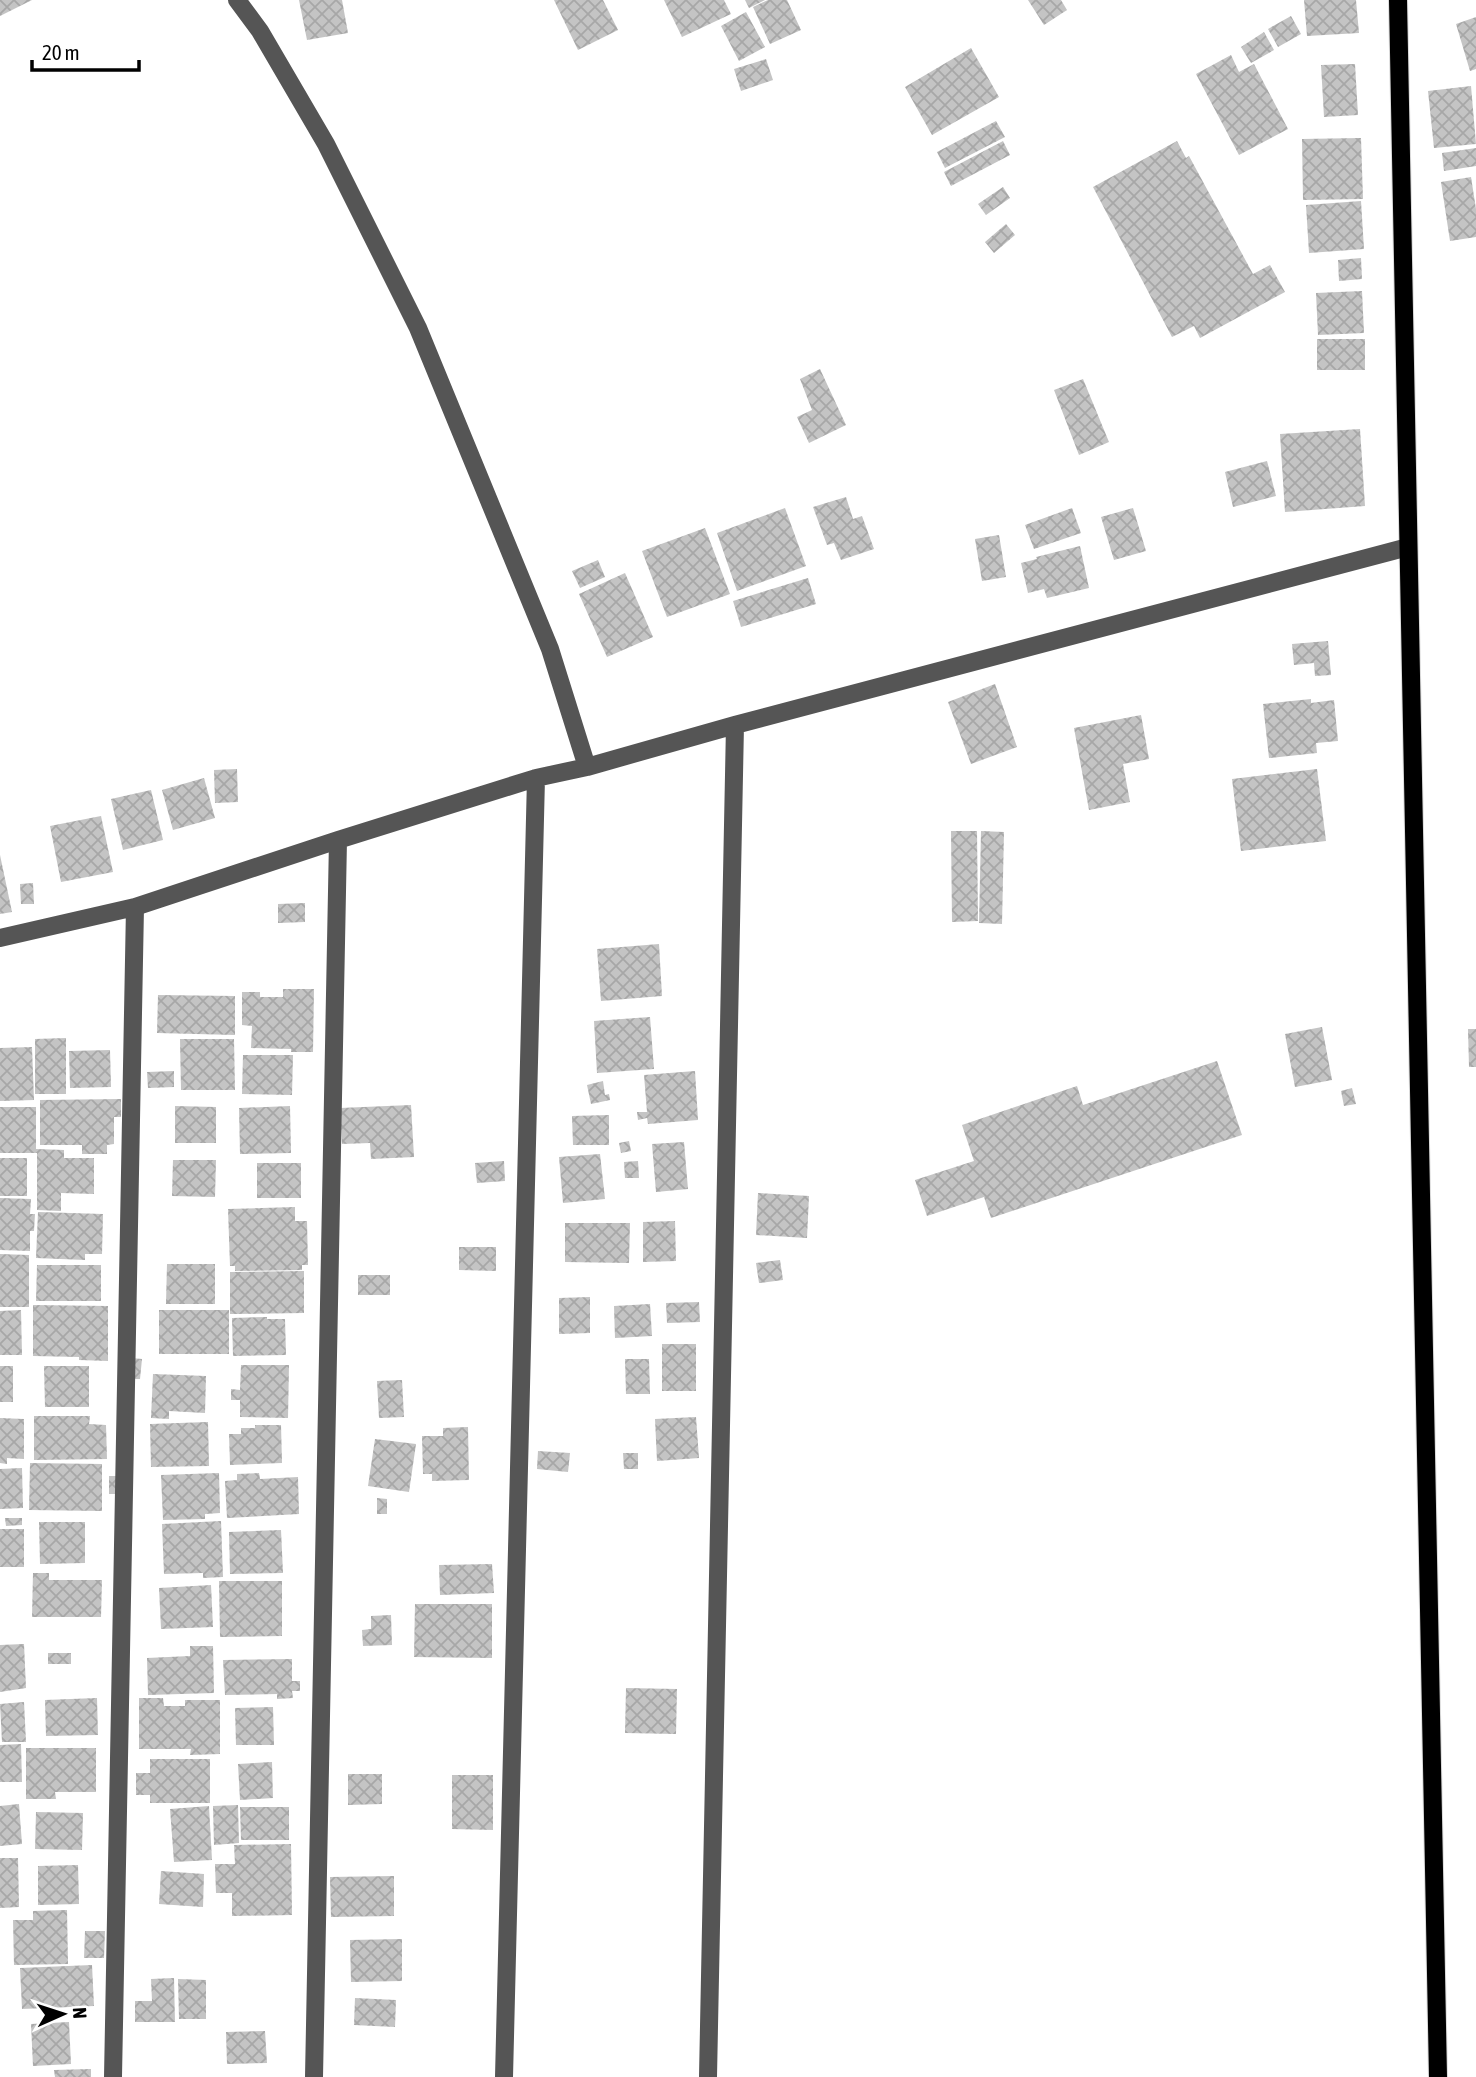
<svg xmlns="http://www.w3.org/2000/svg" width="1476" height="2077" font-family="'Asap Condensed',sans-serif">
<defs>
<pattern id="building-cross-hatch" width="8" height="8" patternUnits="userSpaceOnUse" patternTransform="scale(1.75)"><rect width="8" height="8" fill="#c4c4c4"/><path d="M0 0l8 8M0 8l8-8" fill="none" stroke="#a7a7a7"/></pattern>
</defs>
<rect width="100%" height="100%" fill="#fff"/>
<!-- building -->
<path fill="url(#building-cross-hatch)" d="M0,0H32L0,16Z
M299,0H342L348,33L307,40Z
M554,0H603L618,30L578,50Z
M664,0H724L731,14L682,37Z
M745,0H765L749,8Z
M768,0H787L801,30L770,44L753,7Z
M1028,0H1061L1067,10L1044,25Z
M1304,0H1356L1359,33L1307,36Z
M746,12L765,47L739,61L721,26Z
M1291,16L1301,34L1278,47L1268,29Z
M1476,17V69L1470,71L1456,24Z
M1264,32L1274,50L1251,63L1241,47Z
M971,48L999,97L932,135L905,87Z
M1231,55L1239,72L1254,64L1288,129L1239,155L1196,74Z
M766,59L773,80L741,91L734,69Z
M1355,64L1358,115L1324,117L1321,65Z
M1471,86L1476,144L1434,148L1428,91Z
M996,121L1005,137L945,168L937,152Z
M1361,138L1363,199L1303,200L1302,139Z
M1003,141L1010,155L951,186L944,172Z
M1177,141L1186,158L1189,156L1253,274L1270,265L1285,292L1200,338L1194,326L1172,337L1093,187Z
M1476,148V166L1444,171L1442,153Z
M1471,177L1476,209V237L1450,241L1441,182Z
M1003,187L1010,198L986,215L978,204Z
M1361,201L1364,249L1309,253L1306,205Z
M1006,224L1015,235L994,253L985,242Z
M1361,258L1362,279L1339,281L1338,260Z
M1362,291L1364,333L1318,335L1316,293Z
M1317,339H1365V370H1317Z
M820,369L846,425L809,443L797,417L812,410L800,379Z
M1083,379L1109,442L1079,455L1054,390Z
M1360,429L1365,506L1285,512L1280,434Z
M1267,461L1276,496L1233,507L1225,472Z
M846,497L853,519L862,516L874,549L841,560L834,543L827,545L813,507Z
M785,508L806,566L737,591L717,533Z
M1072,508L1081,533L1034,549L1025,525Z
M1133,508L1146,551L1114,560L1101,517Z
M705,528L730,594L667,617L642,551Z
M999,535L1006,577L982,581L975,539Z
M1080,546L1089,588L1047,598L1044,589L1028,593L1021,563L1037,559L1036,557Z
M598,560L605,577L580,588L572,571Z
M625,573L653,637L607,657L579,594Z
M808,578L816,604L741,627L733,601Z
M1328,641L1331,675L1315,676L1314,663L1294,665L1292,644Z
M995,684L1017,747L971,764L948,702Z
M1311,699V703L1334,700L1338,741L1316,743L1317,753L1269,758L1263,704Z
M1141,715L1149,759L1123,764L1130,802L1089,810L1074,728Z
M237,769L238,802L215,803L214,770Z
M1317,769L1326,841L1241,851L1232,779Z
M204,778L215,818L173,830L162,790Z
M151,790L163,840L123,850L111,799Z
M101,816L113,872L61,882L50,826Z
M951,831H977L978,921L952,922Z
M981,831L1004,832L1002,924L979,923Z
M0,855L12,912L0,914Z
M33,883L34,904H21L20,884Z
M305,903V922L278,923V904Z
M659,944L662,996L601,1001L597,949Z
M283,989H314L313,1052H291V1049L251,1048L252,1026L242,1025V992H260V997H283Z
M158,995L235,996V1035L157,1033Z
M650,1017L654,1069L597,1073L594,1021Z
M1322,1027L1332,1080L1295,1087L1285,1034Z
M1468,1029H1476V1067H1469Z
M66,1038V1094H35V1039Z
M180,1039H234L235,1090H181Z
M32,1047L34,1100L0,1101V1048Z
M110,1050L111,1087L70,1088L69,1051Z
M243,1055H293L292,1095L242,1094Z
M1217,1061L1242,1135L991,1218L984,1197L927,1216L915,1180L974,1161L962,1125L1077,1086L1083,1105Z
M174,1071V1087L148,1088L147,1072Z
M695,1071L698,1120L648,1124L647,1118L638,1120L637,1112H647L644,1075Z
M603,1081L605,1095L609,1094L610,1100L591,1104L587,1085Z
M1352,1088L1356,1104L1344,1106L1341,1091Z
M121,1099V1117H114V1144L107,1145V1154H82V1145H40V1100Z
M411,1105L414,1157L371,1159L370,1143L342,1144L340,1108Z
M175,1106L216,1107V1143H175Z
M290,1106L291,1153L240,1154L239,1108Z
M0,1107H36V1149L64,1150V1158H94V1194L61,1193V1211L37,1210V1153H0Z
M609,1115V1145H573L572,1116Z
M629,1141L631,1151L621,1153L619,1143Z
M684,1142L688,1189L656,1192L652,1144Z
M600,1154L605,1199L563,1203L559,1157Z
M0,1158H27V1196H0Z
M173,1160H216L215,1197L172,1196Z
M504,1161L505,1181L477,1183L475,1163Z
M638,1161L639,1178H625L624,1162Z
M257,1163H301V1198H257Z
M758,1193L809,1196L807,1238L756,1235Z
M0,1198L31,1199L30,1214H35L34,1231H30V1251L0,1250Z
M295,1207V1221H307L308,1265H302V1270L235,1271V1266H230L228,1209Z
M38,1212L103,1214L102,1254H85V1260L36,1258Z
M675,1221L676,1261L643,1262V1222Z
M565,1223H630L629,1263L565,1262Z
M459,1247H496V1271L459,1270Z
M0,1254L29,1255V1307H0Z
M780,1260L783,1280L759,1283L756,1263Z
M167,1264H215V1304H166Z
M37,1265H101V1301H36Z
M304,1271V1313L230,1314V1272Z
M358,1275H390V1295H358Z
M590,1297V1333L559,1334V1298Z
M699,1302L700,1322L667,1323L666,1303Z
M650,1304L652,1336L615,1338L614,1306Z
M33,1305L108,1306V1361L79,1360V1357L33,1356Z
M21,1310L22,1355H0V1311Z
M159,1310H229V1354H159Z
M267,1317V1319H285L286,1355L233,1356L232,1318Z
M662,1344H696V1391H662Z
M132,1358L142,1359L140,1379H130Z
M625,1359H649L650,1394H626Z
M241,1365H289L288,1418L240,1417V1400H231V1389L240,1390Z
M0,1366H13V1402H0Z
M44,1366H89V1407H45Z
M153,1374L206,1376L205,1413L169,1411V1419L151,1418Z
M402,1380L404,1417L379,1418L377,1381Z
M34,1416H90L89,1424L106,1425L107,1459L34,1460Z
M696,1417L699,1458L657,1461L655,1419Z
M0,1418L24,1419V1459L7,1458V1464L0,1463Z
M208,1422L209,1466L151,1467L150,1424Z
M255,1425H281L282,1463L230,1465L229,1434H241V1428H255Z
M468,1427L469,1480L432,1481V1474H423L422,1436H443V1428Z
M375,1439L416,1444L409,1492L368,1486Z
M538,1451L570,1453L568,1472L537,1469Z
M623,1453H638V1469H624Z
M30,1463L102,1464V1511L29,1510Z
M22,1468L23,1508L0,1509V1469Z
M219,1473L220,1513L205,1514V1519L163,1520L161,1475Z
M259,1473L260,1479L298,1477L299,1514L227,1518L225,1481L237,1480V1474Z
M109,1476H120V1494H109Z
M377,1498L387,1499V1514H377Z
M5,1518H22V1525L6,1526Z
M221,1521L223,1577L203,1578V1573L164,1574L162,1524Z
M39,1522H85V1563L40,1564Z
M0,1529H24V1567H0Z
M281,1530L283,1573L230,1574L229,1532Z
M492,1564L494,1593L440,1595L439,1565Z
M33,1573H49V1580H102L101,1617H32Z
M219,1581H282V1636L220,1637Z
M211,1585L213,1627L161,1629L159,1588Z
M415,1604H492V1658L414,1657Z
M391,1615L392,1645L363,1646L362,1630L371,1629V1616Z
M24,1644L26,1688L0,1692V1645Z
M190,1646H213L214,1693L148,1695L147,1658L190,1656Z
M48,1653H71V1664H48Z
M292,1659V1681H300V1691H292L293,1698L277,1699V1694L225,1695L223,1660Z
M626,1688L677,1689L676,1734L625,1733Z
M97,1698L98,1735L46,1736L45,1700Z
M139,1698H163L164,1706H185V1700H220V1754L190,1755L191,1749H139Z
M24,1702L26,1742H2L0,1704Z
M273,1707L274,1745H236L235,1708Z
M21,1744L22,1782H0V1745Z
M26,1748H96V1792H55L56,1799H26Z
M150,1759H210V1803H150V1795H136V1773H150Z
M272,1762L273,1798L240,1800L238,1764Z
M348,1774H382V1804L348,1805Z
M452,1775H493V1830L452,1829Z
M19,1804L22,1844L0,1846V1806Z
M238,1805L239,1843L214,1845L213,1806Z
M209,1806L212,1860L174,1862L170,1809Z
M240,1807H289V1840H241Z
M36,1812L83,1813L82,1850L35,1849Z
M291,1844L292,1915L232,1916V1893H216L215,1864H235L234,1845Z
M0,1858H18L19,1907L0,1908Z
M78,1865L79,1904L38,1905V1866Z
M161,1871L204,1874L203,1907L159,1904Z
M394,1876V1916L331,1917L330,1877Z
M67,1910L68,1964L14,1965L13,1920H33V1911Z
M85,1931H105L104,1958H84Z
M402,1939V1981L351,1982L350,1940Z
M92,1965L94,2006L22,2009L20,1968Z
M174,1978L175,2022H135V2001H152L151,1979Z
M178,1979L206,1980V2019H179Z
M355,1998L396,2000L395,2027L354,2025Z
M69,2022L71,2064L33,2066L31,2024Z
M265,2031L267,2063L227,2064L226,2032Z
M91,2069V2077H55L54,2070Z"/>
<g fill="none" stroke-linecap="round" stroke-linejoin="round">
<!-- major casing -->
<g stroke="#dbdbdb" stroke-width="20">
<path id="major" d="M1398,0L1438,2077"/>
</g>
<!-- minor -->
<path stroke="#555" stroke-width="18" d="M237,0L260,31L326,144L418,328L550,649L587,767
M0,938L135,907L338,840L536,778L587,767L735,725L1408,547
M113,2077L135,907
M314,2077L338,840
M504,2077L536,778
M708,2077L735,725"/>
<!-- major -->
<use href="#major" stroke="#000" stroke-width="18"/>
</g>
<!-- north arrow -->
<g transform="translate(63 2014) rotate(87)" stroke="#ffffff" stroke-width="5" paint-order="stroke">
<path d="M0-5L12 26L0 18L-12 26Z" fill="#000000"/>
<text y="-10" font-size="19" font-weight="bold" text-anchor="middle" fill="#000000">N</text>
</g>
<!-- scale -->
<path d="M32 60v10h107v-10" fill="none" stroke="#000000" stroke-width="3.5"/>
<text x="42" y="60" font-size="21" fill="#000000" stroke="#ffffff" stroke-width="5" paint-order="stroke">20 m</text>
</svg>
